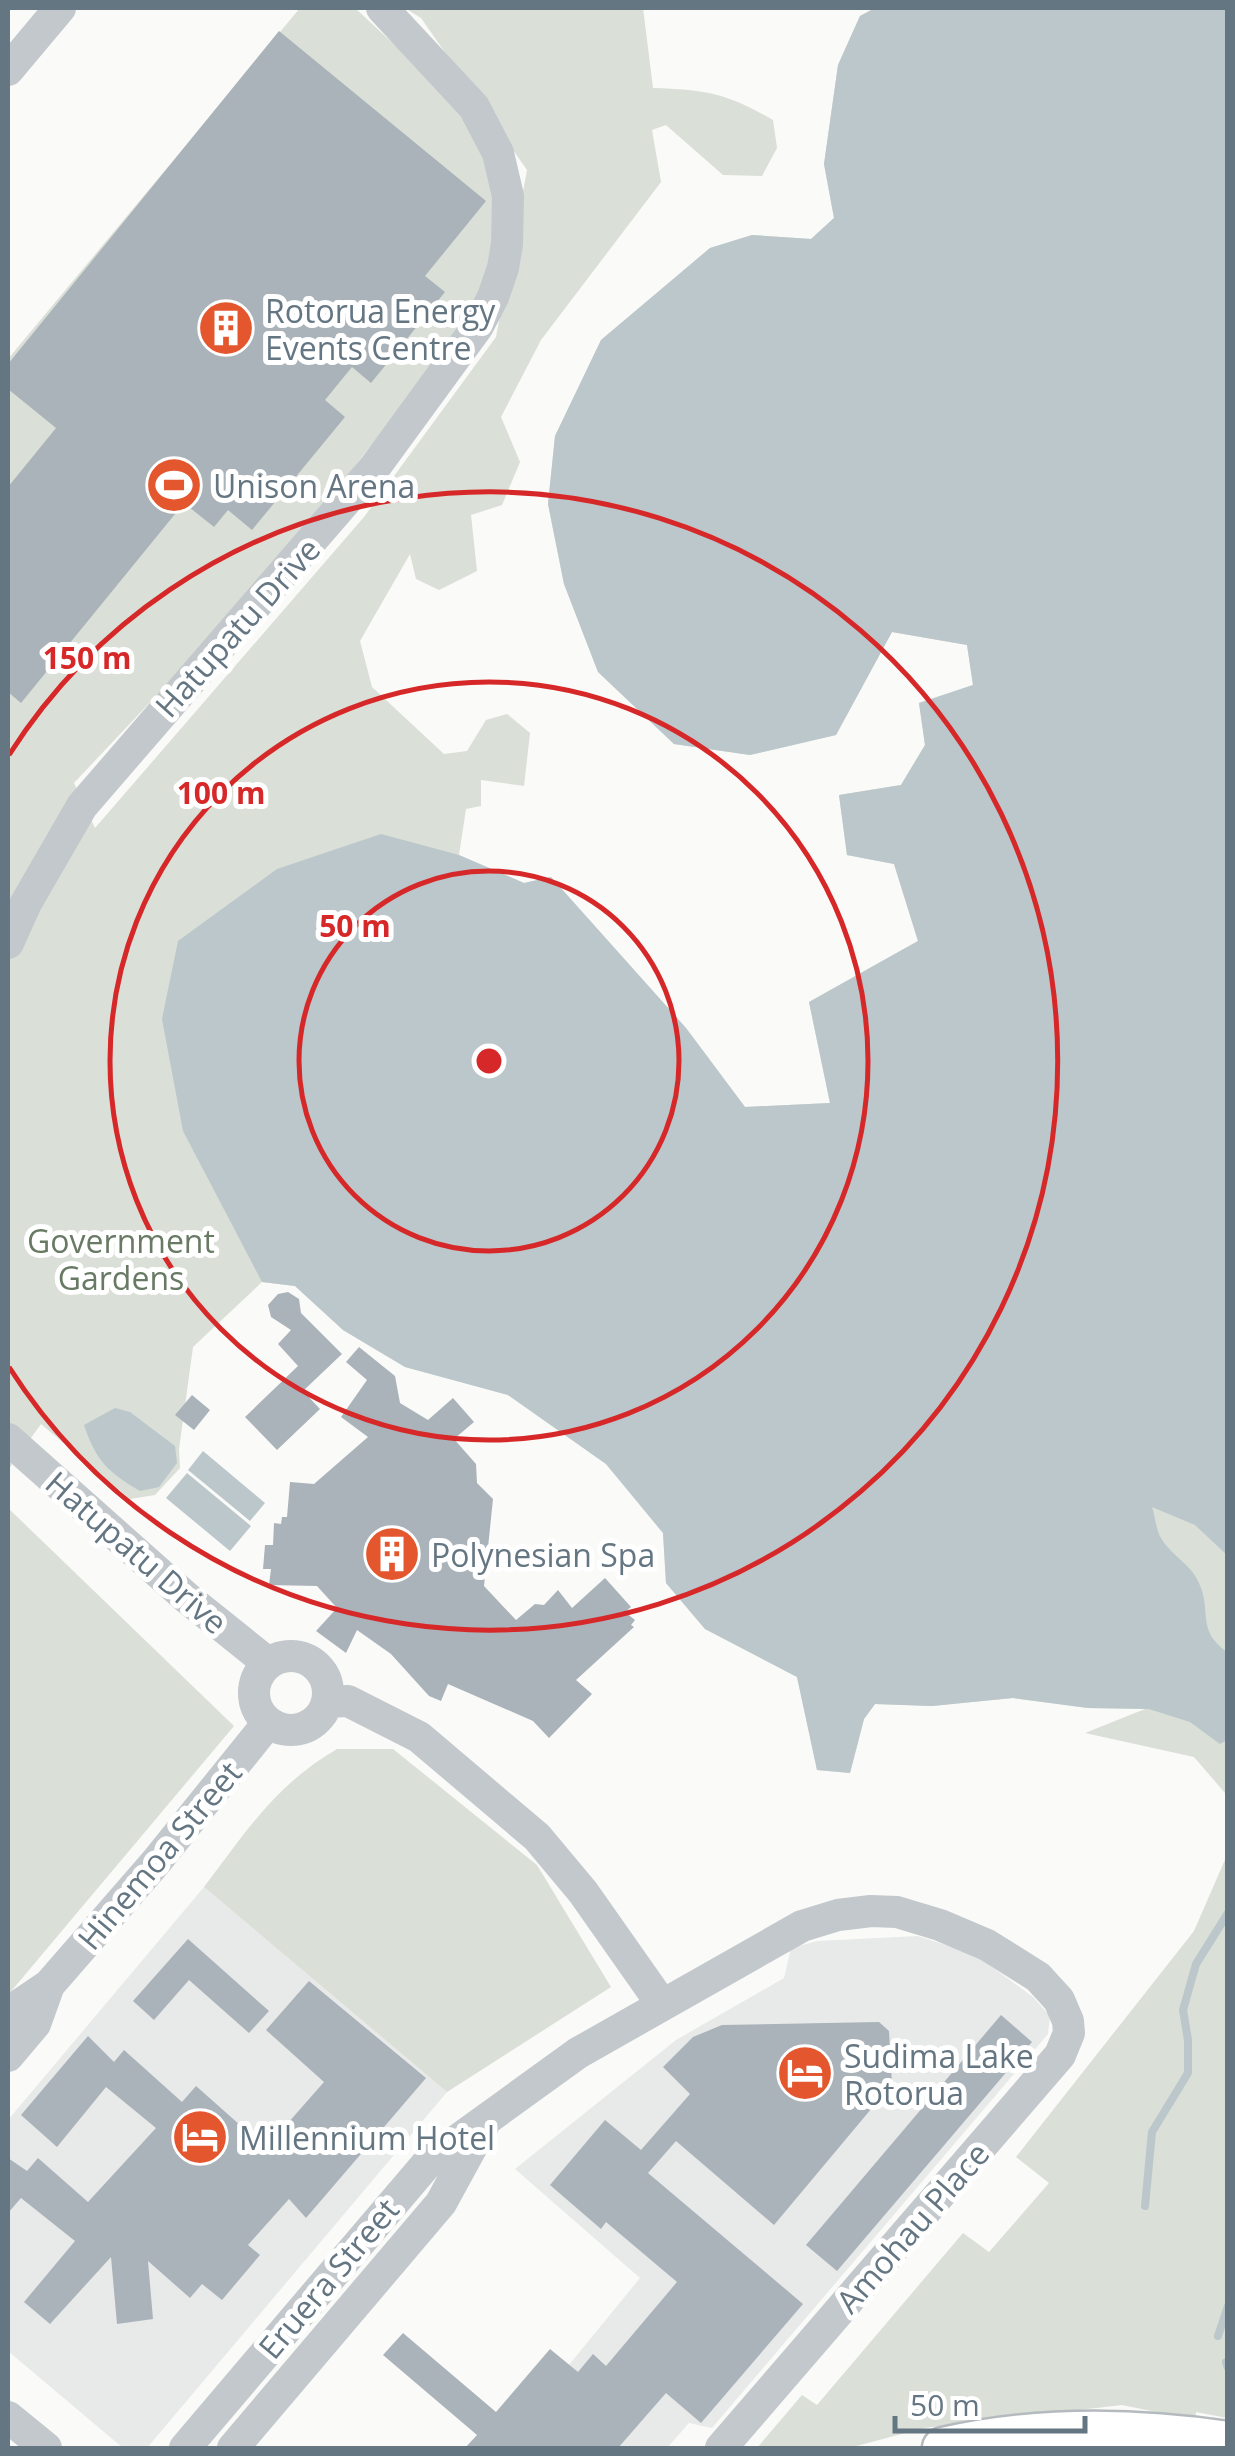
<svg xmlns="http://www.w3.org/2000/svg" width="1235" height="2456" font-family="'Open Sans',sans-serif">
<rect width="100%" height="100%" fill="#fafaf8"/>
<!-- built -->
<path fill="#e8e9e9" d="M204,1887L447,2092L147,2448H123L8,2351V2120Z
M918,1936L974,1954L1033,1997L1050,2016L1048,2034L712,2428L689,2423L667,2448H501L640,2278L515,2169L676,2040L784,1978L791,1948L818,1941Z"/>
<!-- green -->
<path fill="#dadfd7" d="M300,8H355L456,102L496,172L495,247L479,300L411,394L270,575L74,783L95,828L364,517L496,337L527,170L421,18L405,8H643L653,88C707,90 726,93 773,120L777,148L762,176L723,175L666,125L652,130L661,182L541,340L501,417L520,462L502,505L471,515L477,571L439,590L416,579L410,554L360,641L372,687L444,754L467,751L486,720L507,714L530,733L524,786L481,780V806L466,809L459,855L524,883L551,877L686,1028L745,1107L830,1103L809,1002L918,941L894,864L847,855L839,795L901,785L925,745L919,703L973,685L967,645L892,632L836,735L750,755L674,744L598,672L564,584L548,504L555,436L601,340L710,248L752,235L811,239L834,218L824,164L838,65L860,16L875,8H1227V1828L1225,1793L1194,1757L1085,1733L1145,1709L1088,1708L1013,1698L932,1706L875,1704L864,1719L850,1773L817,1770L797,1677L705,1629L666,1583L663,1533L606,1464L508,1395L405,1367L343,1330L295,1286L262,1282L193,1347L179,1449L180,1468L155,1495L130,1499L41,1424L8,1470V359Z
M8,1508L234,1726L8,1995Z
M337,1749H393L537,1865L611,1987L447,2092L204,1887C247,1831 274,1786 337,1749Z
M1227,1855V2418L1196,2412L1195,2420L1122,2405L924,2428L849,2448H757L802,2395L817,2405L963,2233L989,2252L1049,2183L1016,2157L1194,1931Z"/>
<!-- water -->
<path fill="#bbc7cb" d="M875,8H1227V1555L1195,1525L1152,1507C1155,1516 1156,1530 1161,1538C1170,1554 1190,1564 1198,1581C1213,1611 1195,1629 1227,1652V1740L1220,1744L1190,1722L1149,1709L1088,1708L1013,1698L932,1706L875,1704L864,1719L850,1773L817,1770L797,1677L705,1629L666,1583L663,1533L606,1464L508,1395L405,1367L343,1330L295,1286L262,1282L183,1131L162,1019L178,941L277,869L381,834L459,855L524,883L551,877L686,1028L745,1107L830,1103L809,1002L918,941L894,864L847,855L839,795L901,785L925,745L919,703L973,685L967,645L892,632L836,735L750,755L674,744L598,672L564,584L548,504L555,436L601,340L710,248L752,235L811,239L834,218L824,164L838,65L860,16Z
M115,1408L130,1412L175,1446L177,1463L159,1487L140,1491C108,1472 96,1461 84,1425Z
M203,1451L265,1503L250,1521L188,1470Z
M187,1473L251,1526L230,1551L166,1498Z"/>
<g fill="none" stroke-linecap="round" stroke-linejoin="round">
<!-- stream -->
<path stroke="#bbc7cb" stroke-width="8" d="M1145,2206L1152,2132L1188,2073V2040L1183,2010L1196,1964L1228,1913
M1218,2336L1228,2306
M1226,2362L1228,2368"/>
</g>
<!-- building -->
<path fill="#aab3b9" d="M279,31L486,201L425,276L445,292L371,383L352,367L325,400L345,417L252,530L228,510L214,527L184,503L21,703L8,692V487L56,428L8,389V364Z
M288,1292L299,1299L301,1313L342,1354L303,1391L320,1409L277,1450L245,1417L298,1366L278,1344L291,1330L271,1317L268,1305L278,1294Z
M359,1347L395,1376L400,1403L428,1420L453,1398L474,1422L454,1439L476,1464L477,1483L493,1499L484,1586L516,1620L535,1604L544,1605L558,1590L572,1608L605,1578L631,1607L625,1612L635,1620L631,1625L634,1627L576,1680L592,1694L549,1738L533,1721L448,1684L441,1701L429,1696L391,1654L357,1630L346,1653L316,1631L337,1608L317,1586L269,1585L271,1569H263L265,1545H273L274,1523L281,1524L282,1517H287L290,1482L314,1484L368,1437L341,1417L367,1380L346,1362Z
M192,1395L210,1410L194,1430L175,1415Z
M188,1939L269,2011L249,2033L189,1980L154,2020L133,2001Z
M309,1981L426,2078L306,2218L289,2199L248,2245L260,2255L222,2300L202,2284L190,2298L148,2261L153,2319L117,2324L111,2257L50,2324L24,2302L75,2241L21,2198L8,2213V2158L27,2171L38,2158L88,2202L156,2128L106,2087L57,2147L21,2115L88,2036L114,2062L124,2050L182,2102L196,2086L266,2148L324,2082L266,2030Z
M1001,2015L1032,2042L837,2271L806,2245Z
M879,2022L889,2031L892,2084L774,2225L676,2141L648,2173L803,2304L701,2423L666,2393L618,2448H465L477,2435L383,2355L403,2333L496,2412L550,2349L578,2372L593,2354L606,2366L677,2282L606,2222L601,2229L550,2185L605,2120L641,2150L690,2094L663,2067L693,2037L722,2025Z"/>
<g fill="none" stroke-linecap="round" stroke-linejoin="round">
<!-- major casing -->
<g stroke="#b5babe" stroke-width="45">
<path id="major" d="M943,2448C1035,2427 1134,2428 1228,2442"/>
</g>
<!-- minor -->
<path stroke="#c3c8cc" stroke-width="32" d="M8,70L60,8
M8,943L26,903L82,806L375,467L478,326L493,297L503,268L507,244L508,196L498,153L474,107L382,8
M8,1439L187,1598L268,1663
M254 1693a37 37 0 1 1 74 0a37 37 0 1 1-74 0Z
M328,1702L348,1701L419,1737L537,1837L583,1892L661,2003
M8,2018L15,2008L49,1985L156,1862L268,1723
M8,2056L35,2024L49,1985
M8,2417L46,2448
M185,2448L430,2160L578,2053L802,1926L838,1915L871,1911L897,1912L940,1925L987,1945L1038,1977L1059,2000L1068,2021L1069,2033L1060,2055L721,2448
M233,2448L441,2203L483,2126"/>
<!-- major -->
<use href="#major" stroke="#fff" stroke-width="40"/>
</g>
<!-- distance rings -->
<g fill="none" stroke="#d62828" stroke-width="5">
<circle cx="489" cy="1061" r="190"/>
<circle cx="489" cy="1061" r="379"/>
<path d="M9 755A569 569 0 1 1 9 1367"/>
</g>
<!-- icons -->
<defs>
<g id="building-disc" transform="scale(2.875)"><circle r="9.5" fill="#e4572e" stroke="#fff"/><path d="M-4-6H4V6H1V3H-1V6H-4ZM-2.5-4.3h1.7v1.8h-1.7ZM.8-4.3h1.7v1.8H.8ZM-2.5-1h1.7V.8h-1.7ZM.8-1h1.7V.8H.8Z" fill="#fff"/></g>
<g id="stadium-disc" transform="scale(2.875)"><circle r="9.5" fill="#e4572e" stroke="#fff"/><path d="M0-5a6.5 5 0 1 0 0 10a6.5 5 0 1 0 0-10ZM-3.5-1.8h7v3.6h-7Z" fill="#fff"/></g>
<g id="hotel-disc" transform="scale(2.875)"><circle r="9.5" fill="#e4572e" stroke="#fff"/><path d="M-6-4.5h1.5V1H6V5H4.5V3h-9V5H-6ZM-4 0a1.8 1.8 0 1 1 3.6 0ZM.5 0V-2.5h3Q6-2.5 6 0Z" fill="#fff"/></g>
</defs>
<g fill-rule="evenodd">
<use href="#building-disc" x="226" y="328"/>
<use href="#stadium-disc" x="174" y="485"/>
<use href="#building-disc" x="392" y="1554"/>
<use href="#hotel-disc" x="805" y="2073"/>
<use href="#hotel-disc" x="200" y="2137"/>
</g>
<g text-anchor="middle" dominant-baseline="central" stroke-width="10" stroke-linejoin="round" paint-order="stroke">
<!-- poi labels -->
<g font-size="32" fill="#657683" stroke="#fff" text-anchor="start">
<text x="265" y="310">Rotorua Energy<tspan x="265" dy="37">Events Centre</tspan></text>
<text x="213" y="485">Unison Arena</text>
<text x="431" y="1554">Polynesian Spa</text>
<text x="844" y="2055">Sudima Lake<tspan x="844" dy="37">Rotorua</tspan></text>
<text x="239" y="2137">Millennium Hotel</text>
</g>
<!-- street labels -->
<g font-size="32" fill="#657683" stroke="#fff">
<text transform="translate(237 627) rotate(-48)">Hatupatu Drive</text>
<text transform="translate(137 1552) rotate(41)">Hatupatu Drive</text>
<text transform="translate(159 1855) rotate(-50)">Hinemoa Street</text>
<text transform="translate(912 2227) rotate(-49)">Amohau Place</text>
<text transform="translate(328 2278) rotate(-50)">Eruera Street</text>
</g>
<!-- park labels -->
<g font-size="32" fill="#687a64" stroke="#fff">
<text x="121" y="1240">Government<tspan x="121" dy="37">Gardens</tspan></text>
</g>
</g>
<circle cx="489" cy="1061" r="15" fill="#d62828" stroke="#fff" stroke-width="5"/>
<g font-size="30" text-anchor="middle" font-weight="bold" fill="#d62828" stroke="#fff" stroke-width="10" stroke-linejoin="round" paint-order="stroke">
<text x="87" y="669">150 m</text>
<text x="221" y="804">100 m</text>
<text x="355" y="937">50 m</text>
</g>
<!-- border -->
<rect width="1235" height="2456" fill="none" stroke="#657683" stroke-width="20"/>
<!-- scale -->
<path d="M895 2416v15h190v-15" fill="none" stroke="#657683" stroke-width="5"/>
<text x="910" y="2416" font-size="30" fill="#657683" stroke="#ffffff" stroke-width="8" paint-order="stroke">50 m</text>
</svg>
